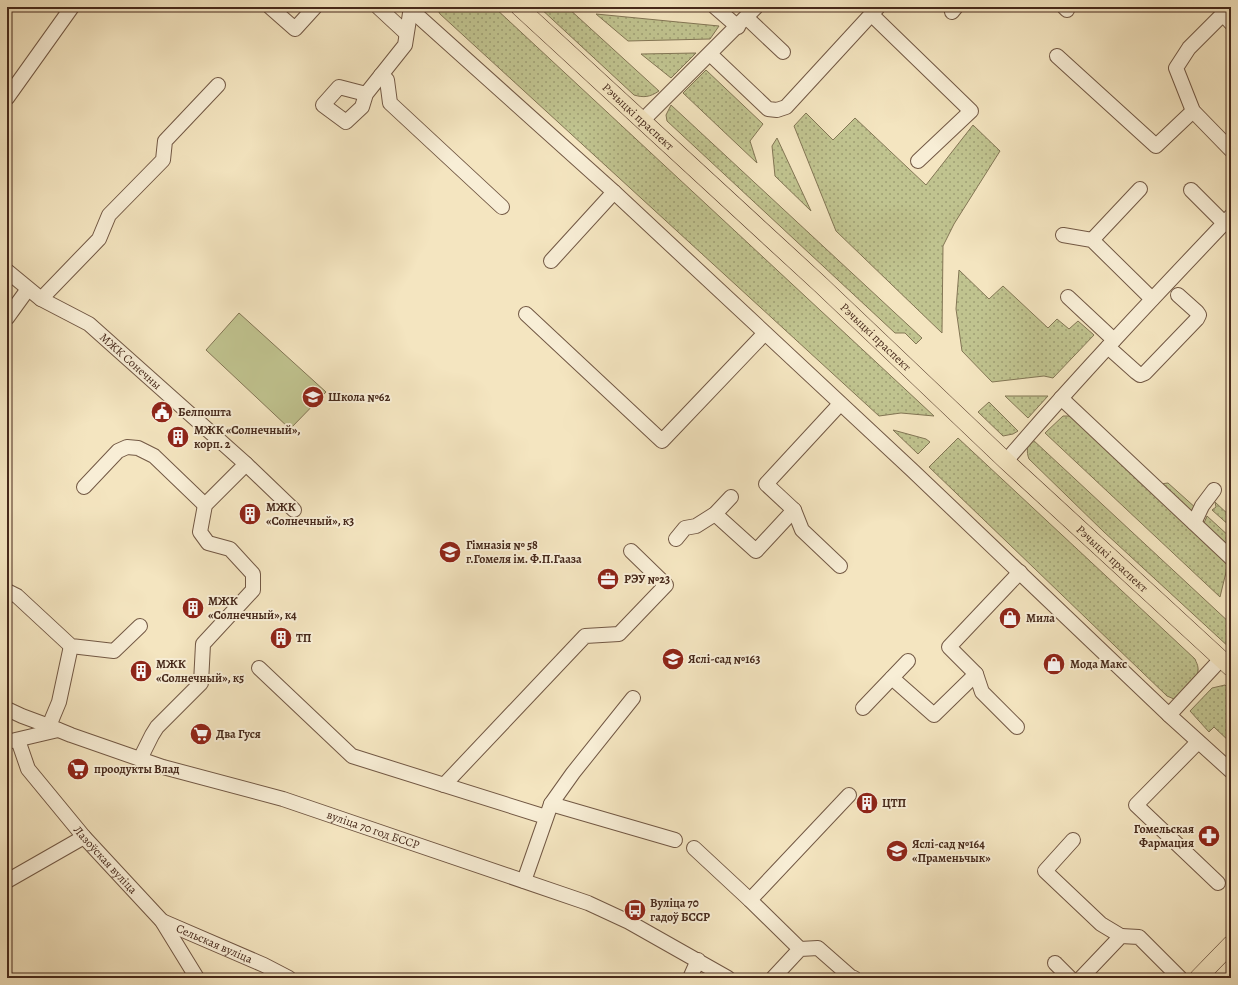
<svg xmlns="http://www.w3.org/2000/svg" width="1238" height="985" font-family="Alegreya,serif">
<defs>
<pattern id="grass-dots" width="8" height="8" patternUnits="userSpaceOnUse"><rect width="8" height="8" fill="#c0c38f"/><path d="M2 2h.1M6 6h.1" fill="none" stroke="#9e9e74" stroke-width="1.8" stroke-linecap="round"/></pattern>
</defs>
<rect width="100%" height="100%" fill="#f4e5c0"/>
<filter id="stains"><feTurbulence type="fractalNoise" baseFrequency=".005" numOctaves="4"/><feColorMatrix values="0 0 0 0 .2 0 0 0 0 .09 0 0 0 0 .02 0 0 0 .5 -.17"/></filter>
<radialGradient id="worn" r=".72"><stop offset=".6" stop-color="#630" stop-opacity="0"/><stop offset="1" stop-color="#630" stop-opacity=".3"/></radialGradient>
<!-- grass -->
<path fill="url(#grass-dots)" stroke="#837655" d="M436,7H494L934,416L901,413L879,416L440,14Z
M539,7H567L659,91C650,97 644,98 634,95Z
M596,14L719,26L710,39L628,41Z
M696,53L671,78L641,54Z
M706,70L763,124L750,141L757,163L683,93Z
M671,105L922,338L916,344L905,333H895L667,121L666,115Z
M806,113L833,140L855,118L926,185L973,125L1000,151L954,224L943,246L942,333L836,231L794,126Z
M777,138L811,211L775,176L772,146Z
M959,270L989,299L1003,286L1048,328L1057,319L1069,329L1078,321L1094,335L1053,378L1044,376L992,382L962,351L956,309Z
M1005,396H1048L1028,418Z
M989,402L1018,431L1013,434L1003,436L978,412Z
M1063,416H1071L1228,564L1220,597L1045,433Z
M893,430L926,439L930,442L918,454Z
M958,438L1195,659C1196,662 1198,665 1198,668C1200,678 1182,693 1174,699L1167,696L929,467Z
M1032,439L1231,624V649L1104,532L1029,459C1026,451 1027,446 1032,439Z
M1168,483L1197,509L1188,511L1160,484Z
M1215,502L1231,517V527L1212,510L1216,507Z
M1207,516L1231,538V550L1204,523Z
M1225,685L1231,691V743L1214,727L1209,732L1190,711L1212,688Z"/>
<!-- pitch -->
<path fill="#c0c38f" stroke="#837655" d="M239,313L326,392L290,429L206,350Z"/>
<g fill="none" stroke-linecap="round" stroke-linejoin="round">
<!-- minor casing -->
<g stroke="#725844" stroke-width="16">
<g id="minor">
<path d="M270,7L295,29L315,7"/>
<path d="M378,7L406,33"/>
<path d="M408,7L614,192L912,470L1169,715L1221,659"/>
<path d="M715,7L738,27"/>
<path d="M1064,7L1067,10"/>
<path d="M952,12L956,7"/>
<path d="M871,14L971,111L918,161"/>
<path d="M747,18L783,52"/>
<path d="M1231,23L1223,14L1189,48L1176,68L1193,111L1231,150"/>
<path d="M710,54L768,109L777,110L786,107L878,7"/>
<path d="M1057,56L1156,146L1193,111"/>
<path d="M381,75L387,80L390,103L502,207"/>
<path d="M366,94L339,87L323,105L346,122L362,107L366,94L405,45L411,7"/>
<path d="M7,98L72,7"/>
<path d="M642,121L756,7"/>
<path d="M1191,190L1224,223"/>
<path d="M1063,235L1092,240L1152,299"/>
<path d="M1092,240L1140,189"/>
<path d="M551,261L614,192"/>
<path id="s1" d="M7,271L41,299L89,324L246,464L205,505L200,532L208,543L230,549L253,574V590L203,644L201,683L157,727L152,735L140,759"/>
<path d="M1068,297L1114,340"/>
<path d="M41,299L99,239L109,215L163,160L165,141L218,85"/>
<path d="M526,314L662,441L764,334"/>
<path d="M7,318L28,289"/>
<path d="M1108,347L1136,372L1140,375L1145,373L1197,319L1199,315L1197,312L1178,295"/>
<path d="M1061,398L1231,558"/>
<path d="M1006,461C1078,377 1155,296 1231,216"/>
<path d="M246,464L294,510"/>
<path d="M84,487L118,451L127,447L138,448L154,456L205,505"/>
<path d="M715,514L756,551L794,510"/>
<path d="M1194,523L1202,506L1214,490"/>
<path d="M676,539L685,528L696,526L715,514L731,497"/>
<path d="M840,566L802,530L794,510L766,484L840,404"/>
<path d="M7,591L17,596L71,646L114,651L140,626"/>
<path d="M259,668L352,756L546,817"/>
<path d="M892,678L934,715L976,674"/>
<path d="M863,708L908,661"/>
<path id="s2" d="M7,709L22,716L49,726L71,735L163,767L283,799L588,903L629,922L728,978"/>
<path d="M1169,715L1231,771"/>
<path d="M49,726L59,702L71,646"/>
<path d="M1017,727L982,692L976,674L949,647L1020,572"/>
<path id="s3" d="M18,740L28,769L84,837L162,921L197,978"/>
<path d="M7,742L58,730"/>
<path d="M1198,742L1136,805L1218,883"/>
<path d="M444,785L585,636L619,634L666,585L631,551"/>
<path d="M551,804L675,840"/>
<path d="M1073,840L1045,871L1101,924L1121,936"/>
<path d="M694,848L750,900L800,949"/>
<path d="M7,881L84,837"/>
<path d="M524,881L551,804L573,773L633,698"/>
<path d="M750,900L849,795"/>
<path id="s4" d="M162,921L264,965L289,978"/>
<path d="M1055,963L1070,978"/>
<path d="M690,978L698,960"/>
<path d="M773,978L800,949L818,948L851,977L854,978"/>
<path d="M1081,978L1121,936L1139,937L1180,978"/>
</g>
</g>
<!-- major casing -->
<g stroke="#46291b" stroke-width="18">
<g id="major">
<path id="s5" d="M519,7L821,285L1006,461L1231,668"/>
<path d="M1198,978L1231,944"/>
</g>
</g>
<!-- minor -->
<use href="#minor" stroke="#f8eed6" stroke-width="14"/>
<!-- major -->
<use href="#major" stroke="#f4e5c0" stroke-width="17"/>
</g>
<!-- icons -->
<defs>
<g id="school-disc" transform="scale(1.15)"><circle r="9.5" fill="#8f2418" stroke="#f8eed6"/><path d="M0-5L7-2L0 1L-7-2ZM-4 1L0 2.5L4 1V4Q0 6-4 4Z" fill="#fff"/></g>
<g id="civic-disc" transform="scale(1.15)"><circle r="9.5" fill="#8f2418" stroke="#f8eed6"/><path d="M-.6-6.5H3V-4.5H.6V-3L4-1V1h2V6H-6V1h2V-1L-.6-3ZM-1.2 2.5V6h2.4V2.5Z" fill="#fff"/></g>
<g id="building-disc" transform="scale(1.15)"><circle r="9.5" fill="#8f2418" stroke="#f8eed6"/><path d="M-4-6H4V6H1V3H-1V6H-4ZM-2.5-4.3h1.7v1.8h-1.7ZM.8-4.3h1.7v1.8H.8ZM-2.5-1h1.7V.8h-1.7ZM.8-1h1.7V.8H.8Z" fill="#fff"/></g>
<g id="office-disc" transform="scale(1.15)"><circle r="9.5" fill="#8f2418" stroke="#f8eed6"/><path d="M-6-3h4V-5.5h4V-3h4V5H-6ZM-1-4.5V-3h2v-1.5ZM-6 0V1H6V0Z" fill="#fff"/></g>
<g id="shop-disc" transform="scale(1.15)"><circle r="9.5" fill="#8f2418" stroke="#f8eed6"/><path d="M-5-2.5h2.3a2.7 3.5 0 0 1 5.4 0H5L5.5 6h-11ZM-1.5-2.5h3a1.5 2.3 0 0 0-3 0Z" fill="#fff"/></g>
<g id="supermarket-disc" transform="scale(1.15)"><circle r="9.5" fill="#8f2418" stroke="#f8eed6"/><path d="M-6-5.5h2.5l.6 2H6L4.5 2H-2.5L-4.4-4H-6ZM-1.5 3.2a1.3 1.3 0 1 0 .1 0ZM3 3.2a1.3 1.3 0 1 0 .1 0Z" fill="#fff"/></g>
<g id="pharmacy-disc" transform="scale(1.15)"><circle r="9.5" fill="#8f2418" stroke="#f8eed6"/><path d="M-2-6h4v4h4v4h-4v4h-4v-4h-4v-4h4Z" fill="#fff"/></g>
<g id="bus-disc" transform="scale(1.15)"><circle r="9.5" fill="#8f2418" stroke="#f8eed6"/><path d="M-5-6H5V4H4V6H2V4H-2V6H-4V4H-5ZM-3.5-4V0h7V-4ZM-3.5 1.2v1.5H-2V1.2ZM2 1.2v1.5H3.5V1.2Z" fill="#fff"/></g>
</defs>
<g fill-rule="evenodd">
<use href="#school-disc" x="313" y="397"/>
<use href="#civic-disc" x="162" y="412"/>
<use href="#building-disc" x="178" y="437"/>
<use href="#building-disc" x="250" y="514"/>
<use href="#school-disc" x="450" y="552"/>
<use href="#office-disc" x="608" y="579"/>
<use href="#building-disc" x="193" y="608"/>
<use href="#shop-disc" x="1010" y="618"/>
<use href="#building-disc" x="281" y="638"/>
<use href="#school-disc" x="673" y="659"/>
<use href="#shop-disc" x="1054" y="664"/>
<use href="#building-disc" x="141" y="671"/>
<use href="#supermarket-disc" x="201" y="734"/>
<use href="#supermarket-disc" x="78" y="769"/>
<use href="#building-disc" x="867" y="803"/>
<use href="#pharmacy-disc" x="1209" y="836"/>
<use href="#school-disc" x="897" y="851"/>
<use href="#bus-disc" x="635" y="910"/>
</g>
<g text-anchor="middle" dominant-baseline="central" stroke-width="4" stroke-linejoin="round" paint-order="stroke">
<!-- street labels -->
<g font-size="12" fill="#46291b" stroke="#f8eed6">
<text stroke="none"><textPath href="#s5" startOffset="162">Рэчыцкі праспект</textPath></text>
<text stroke="none"><textPath href="#s5" startOffset="486">Рэчыцкі праспект</textPath></text>
<text stroke="none"><textPath href="#s1" startOffset="154">МЖК Сонечны</textPath></text>
<text stroke="none"><textPath href="#s5" startOffset="810">Рэчыцкі праспект</textPath></text>
<text stroke="none"><textPath href="#s2" startOffset="386">вуліца 70 год БССР</textPath></text>
<text stroke="none"><textPath href="#s3" startOffset="150">Лазоўская вуліца</textPath></text>
<text stroke="none"><textPath href="#s4" startOffset="57">Сельская вуліца</textPath></text>
</g>
<!-- poi labels -->
<g font-size="12" font-weight="bold" fill="#46291b" stroke="#f8eed6" text-anchor="start">
<text x="328" y="397">Школа №62</text>
<text x="178" y="412">Белпошта</text>
<text x="194" y="430">МЖК «Солнечный»,<tspan x="194" dy="14">корп. 2</tspan></text>
<text x="266" y="507">МЖК<tspan x="266" dy="14">«Солнечный», к3</tspan></text>
<text x="466" y="545">Гімназія № 58<tspan x="466" dy="14">г.Гомеля ім. Ф.П.Гааза</tspan></text>
<text x="624" y="579">РЭУ №23</text>
<text x="208" y="601">МЖК<tspan x="208" dy="14">«Солнечный», к4</tspan></text>
<text x="1026" y="618">Мила</text>
<text x="296" y="638">ТП</text>
<text x="688" y="659">Яслі-сад №163</text>
<text x="156" y="664">МЖК<tspan x="156" dy="14">«Солнечный», к5</tspan></text>
<text x="1070" y="664">Мода Макс</text>
<text x="216" y="734">Два Гуся</text>
<text x="94" y="769">проодукты Влад</text>
<text x="882" y="803">ЦТП</text>
<text x="1194" y="829" text-anchor="end">Гомельская<tspan x="1194" dy="14">Фармация</tspan></text>
<text x="912" y="844">Яслі-сад №164<tspan x="912" dy="14">«Праменьчык»</tspan></text>
<text x="650" y="903">Вуліца 70<tspan x="650" dy="14">гадоў БССР</tspan></text>
</g>
</g>
<!-- margin -->
<rect width="1238" height="985" fill="none" stroke="#f4e5c0" stroke-width="24"/>
<rect x="8" y="8" width="1222" height="969" fill="none" stroke="#46291b" stroke-width="2"/>
<rect x="12" y="12" width="1214" height="961" fill="none" stroke="#46291b"/>
<rect width="100%" height="100%" filter="url(#stains)"/>
<rect width="100%" height="100%" fill="url(#worn)"/>
</svg>
